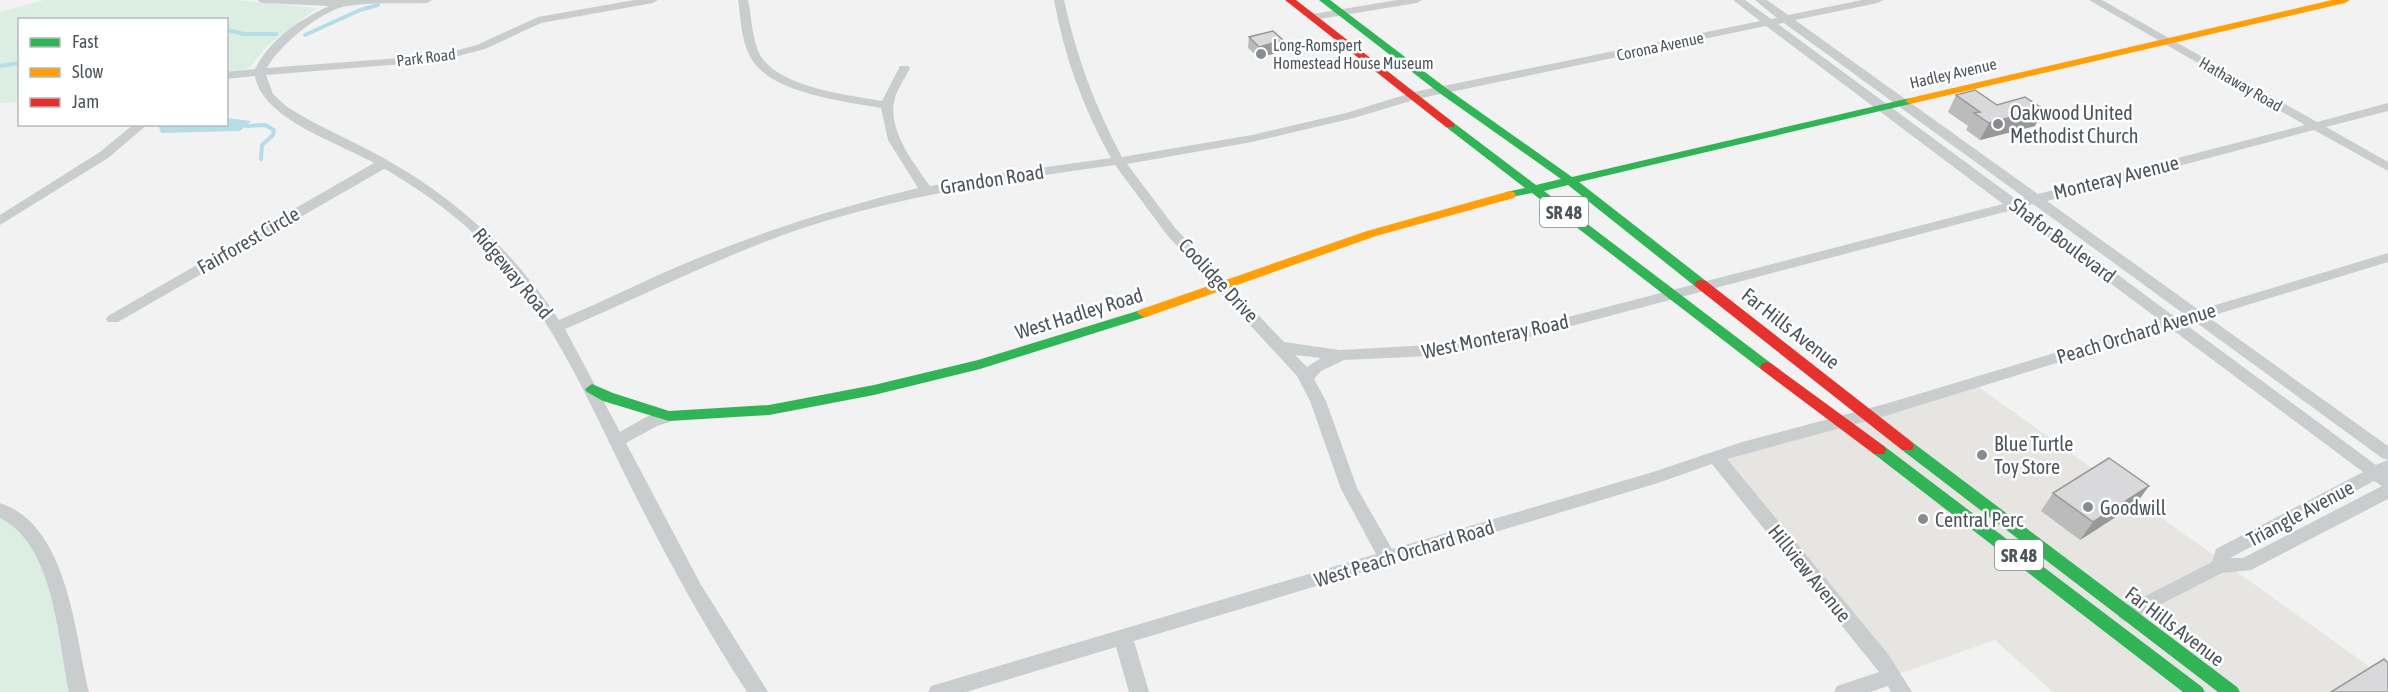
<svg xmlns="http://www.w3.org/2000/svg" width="2388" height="692" font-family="'Asap Condensed',sans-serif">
<rect width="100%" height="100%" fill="#f3f2f2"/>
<!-- commercial -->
<path fill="#e6e5e1" d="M1973,383L2388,680V692H2053L1995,640L1890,677L1715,456Z"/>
<!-- green -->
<path fill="#dbeee1" d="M44,0H237L317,8L268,45L249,68L227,74L226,20H20L19,102L0,103V12Z
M0,510L37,542L79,692H0Z"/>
<!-- water -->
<path fill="#b4dee7" d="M227,118L251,121L240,131L161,133L158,125L226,124Z"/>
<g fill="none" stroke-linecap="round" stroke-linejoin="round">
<!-- stream -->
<path stroke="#b4dee7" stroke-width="4" d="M226,30L244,34H276
M305,35L360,10L378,5
M0,66L20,63
M246,126L265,125L274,130L273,135L262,145L261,159"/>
<!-- street -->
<path fill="#cacdce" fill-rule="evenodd" d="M257,0H432L427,3C401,4 373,2 347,6C322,10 279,45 267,68L439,55L477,45L538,17L634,0H658L653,3L541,23L485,49L439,61L266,75L273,94L286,106C318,127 354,141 387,160C458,200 514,252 559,320C607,300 653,276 701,257C772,228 844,206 918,188L888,140L881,108C844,101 771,94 751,58C741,42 741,18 738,0H748C752,18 752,43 762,58C783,88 849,95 882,101L900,66H908L910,68C905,79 896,90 894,102C889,132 913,162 930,186L1010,172L1111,158C1083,108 1064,56 1054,0H1064C1076,55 1095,107 1122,157L1252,135L1346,113L1414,92L1760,21L1733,0H1745L1771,19L1777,18L1755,0H1767L1788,15L1862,0H1883L1878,3L1795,20L2038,194L2305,125L2089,0H2102L2317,122L2388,103V111L2326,127L2388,162V171L2314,130L2047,201L2199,310L2388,253V262L2208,317L2388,446V499L2251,570L2222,573L2132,619L2126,622L2120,619L2117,614L2120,609L2212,562L2216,549L2363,472L2170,328L1885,416L1727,459L1888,654L1912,692H1891L1888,686L1870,692H1834L1837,686L1879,672L1712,464L1658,483L1134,641L1149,692H1129L1116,647L966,692H928L931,686L938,684L1376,554L1341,489L1310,401L1297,376L1167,235L1115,165C1009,180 905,195 803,228C721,256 645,295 565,329L620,432C635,424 658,407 675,412L677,416L675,420L657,426L626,443L700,583L768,692H747C705,628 668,560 633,491C588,401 549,304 474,234C448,209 418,189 387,170L384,169L118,322H108L106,319L108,316L374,163C339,143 262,119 255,76L226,79V72L255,69C271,38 298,21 329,6L262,3ZM1784,23L2025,198L2017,200L1778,24ZM1766,26L2003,204L1518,330L1430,345L1340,350L1284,342L1176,229L1127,164L1252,142L1354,118L1417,99ZM2033,204L2184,314L2175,317L2025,206ZM2012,210L2161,321L1885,404L1742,442L1653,472L1392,549L1357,488L1326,401L1314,379L1321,371L1344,360L1430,356L1518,340ZM2194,321L2382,458L2388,460L2376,465L2185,324ZM1295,355L1321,358L1307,367ZM2374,481L2382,486L2243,558H2230Z
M1397,0H1422L1417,3L1313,20L1308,17L1313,14Z
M134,124H148L108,158L0,225V215L100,152Z
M0,503C68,525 75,634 89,692H69C58,640 54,544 0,518Z"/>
<!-- fast -->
<path fill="#30b455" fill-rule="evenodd" d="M1319,0H1330L1446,88L1572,177L1910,98L1915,101L1910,104L1579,182L1706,281L1707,284L1706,287H1696L1568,185L1544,191L1772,364L1774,367L1772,370H1762L1532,193L1506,198L1504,195L1506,192L1525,188L1446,127V123H1454L1536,185L1561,179L1438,92Z
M1144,309L1151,313L1149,316L980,369L874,395L769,415L669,421L603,401L587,392L585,389L592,384L613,393L669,411L769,405L874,385L978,360Z
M1907,441L1912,442L2237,687L2240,692H2218L1902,450L1900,446L1902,442Z
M1879,445L1884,446L2202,687L2205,692H2183L1874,454L1872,450L1874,446Z"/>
<!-- slow -->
<path fill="#ff9f0a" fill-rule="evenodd" d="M2332,0H2350L2345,3L1910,104L1905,101L1910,98Z
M1510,191L1514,192L1516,195L1514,198L1376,236L1149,316L1144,317L1137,313L1139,310L1367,231Z"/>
<!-- jam -->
<path fill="#e5322d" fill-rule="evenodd" d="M1285,0H1296L1454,123V127H1446Z
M1701,280L1706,281L1912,442L1914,446L1912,450H1902L1696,287L1695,284L1696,281Z
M1767,362L1772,364L1884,446L1886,450L1884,454H1874L1762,370L1760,367L1762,364Z"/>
</g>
<!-- wall -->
<path fill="#bbbbbc" d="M1249,37L1283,40L1282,51L1259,58L1248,48Z
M1956,95L1997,105L2035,126L1980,140L1966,130L1968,126L1948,112Z
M2053,493L2136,504L2080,540L2041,511Z"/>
<!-- shaded-wall -->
<path fill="#989899" d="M1283,40L1282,51L1259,58V47Z
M2043,109L2035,126L1980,140L1989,123Z
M2149,486L2136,504L2080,540L2093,522Z"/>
<!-- building -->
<path fill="#d9d9db" stroke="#989899" stroke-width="1.5" d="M1273,31L1283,40L1259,47L1249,37Z
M1975,90L1997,105L2025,97L2043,109L1989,123L1974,113L1980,112L1956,95Z
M2109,458L2149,486L2093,522L2053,493Z
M2384,659L2388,663V692H2331Z"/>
<!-- markers -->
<g fill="#868c91" stroke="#fff" stroke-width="2">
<circle cx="1261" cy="54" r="6"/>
<circle cx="1998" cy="124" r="6"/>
<circle cx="1982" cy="455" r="6"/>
<circle cx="2088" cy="507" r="6"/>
<circle cx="1923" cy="519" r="6"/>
</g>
<g text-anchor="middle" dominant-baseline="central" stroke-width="5" stroke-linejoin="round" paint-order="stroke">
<!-- far-poi labels -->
<g font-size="16" fill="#4c555d" stroke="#fff" text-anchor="start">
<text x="1273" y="45">Long-Romspert<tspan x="1273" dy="18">Homestead House Museum</tspan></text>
</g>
<!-- far-street labels -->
<g font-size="16" fill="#4c555d" stroke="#fff">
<text transform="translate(1660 46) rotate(-12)">Corona Avenue</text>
<text transform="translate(426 57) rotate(-7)">Park Road</text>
<text transform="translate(1953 73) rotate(-13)">Hadley Avenue</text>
<text transform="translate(2241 84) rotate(30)">Hathaway Road</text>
</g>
<!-- shield labels -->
<g fill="#fff" stroke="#82888e" stroke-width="1.5">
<rect x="1540" y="197" width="48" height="30" rx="4.5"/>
<rect x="1995" y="540" width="48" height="30" rx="4.5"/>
</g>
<g font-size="18" font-weight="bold" fill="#4c555d">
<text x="1564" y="212">SR 48</text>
<text x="2019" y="555">SR 48</text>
</g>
<!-- poi labels -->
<g font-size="20" fill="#4c555d" stroke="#fff" text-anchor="start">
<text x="2010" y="112">Oakwood United<tspan x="2010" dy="23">Methodist Church</tspan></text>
<text x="1994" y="443">Blue Turtle<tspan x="1994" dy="23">Toy Store</tspan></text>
<text x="2100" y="507">Goodwill</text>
<text x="1935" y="519">Central Perc</text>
</g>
<!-- street labels -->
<g font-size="20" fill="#4c555d" stroke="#fff">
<text transform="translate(2116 177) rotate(-14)">Monteray Avenue</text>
<text transform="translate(992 179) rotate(-9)">Grandon Road</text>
<text transform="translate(248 240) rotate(-30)">Fairforest Circle</text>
<text transform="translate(2063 240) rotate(37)">Shafor Boulevard</text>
<text transform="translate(513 273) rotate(50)">Ridgeway Road</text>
<text transform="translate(1219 280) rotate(47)">Coolidge Drive</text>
<text transform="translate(1079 313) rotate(-17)">West Hadley Road</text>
<text transform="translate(1791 328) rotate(38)">Far Hills Avenue</text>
<text transform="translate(2136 333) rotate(-17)">Peach Orchard Avenue</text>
<text transform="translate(1495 336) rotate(-12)">West Monteray Road</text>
<text transform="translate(2300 513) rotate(-28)">Triangle Avenue</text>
<text transform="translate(1404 553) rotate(-17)">West Peach Orchard Road</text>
<text transform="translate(1810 573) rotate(51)">Hillview Avenue</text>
<text transform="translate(2175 626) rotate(37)">Far Hills Avenue</text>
</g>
</g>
<!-- legend -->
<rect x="18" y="18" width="210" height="108" fill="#ffffff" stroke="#b7bbbe" stroke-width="1.5"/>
<rect x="30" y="38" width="30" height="9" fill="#30b455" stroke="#b7bbbe" stroke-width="1.5"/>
<text x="72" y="48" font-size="18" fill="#4c555d">Fast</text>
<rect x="30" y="68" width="30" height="9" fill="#ff9f0a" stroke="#b7bbbe" stroke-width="1.5"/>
<text x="72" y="78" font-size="18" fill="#4c555d">Slow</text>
<rect x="30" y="98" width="30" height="9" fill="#e5322d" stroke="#b7bbbe" stroke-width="1.5"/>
<text x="72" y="108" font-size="18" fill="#4c555d">Jam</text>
</svg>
